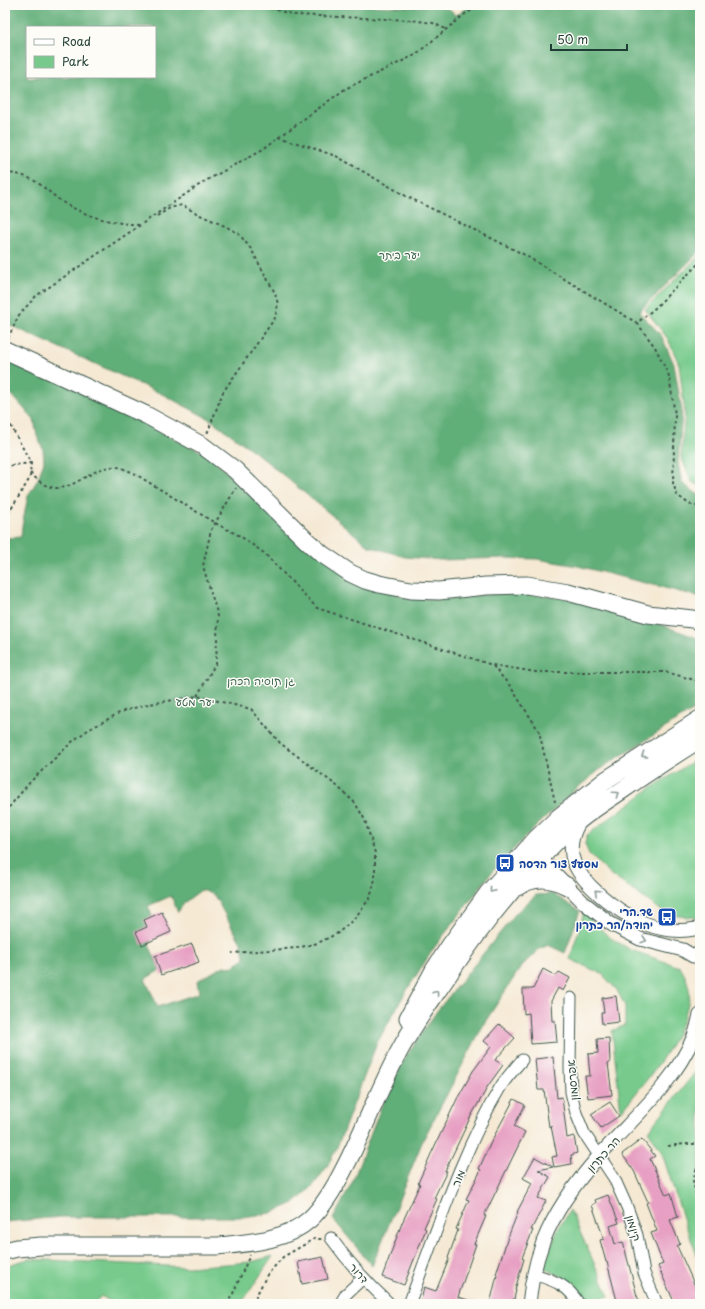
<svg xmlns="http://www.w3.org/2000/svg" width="705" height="1309" font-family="'Playpen Sans','Playpen Sans Hebrew',sans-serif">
<rect width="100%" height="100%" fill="#fdfcf7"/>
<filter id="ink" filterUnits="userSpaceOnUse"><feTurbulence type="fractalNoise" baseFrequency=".025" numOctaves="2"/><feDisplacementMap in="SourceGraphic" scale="8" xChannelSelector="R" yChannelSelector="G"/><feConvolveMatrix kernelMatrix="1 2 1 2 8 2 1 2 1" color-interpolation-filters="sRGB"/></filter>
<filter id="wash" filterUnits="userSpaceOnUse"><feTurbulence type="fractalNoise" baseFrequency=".012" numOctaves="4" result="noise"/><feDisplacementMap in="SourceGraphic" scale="16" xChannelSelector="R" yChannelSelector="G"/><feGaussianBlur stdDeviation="0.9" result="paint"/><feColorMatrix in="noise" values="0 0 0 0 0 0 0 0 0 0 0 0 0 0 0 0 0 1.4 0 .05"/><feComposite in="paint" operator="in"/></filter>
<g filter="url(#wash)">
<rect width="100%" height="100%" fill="#f5e9d4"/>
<!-- green -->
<path fill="#77ca8c" stroke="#4b8460" d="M700,255V486L692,482L681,457L685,412L679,364L668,339L645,309Z
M700,757V918L668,915L611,875L589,854L585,844L587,835L651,788Z
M584,912L609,937L631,950L680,967C686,976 691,989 689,999C681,1042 647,1079 621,1112L612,1031L625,1025V1006L617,990L602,974L570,959Z
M700,1063V1263L684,1221L661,1150L648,1131L697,1070Z
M570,1210L609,1296L585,1304C572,1281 566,1277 542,1268L558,1229Z
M273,1256L241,1304H115L101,1296L94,1304H5V1266L28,1259L188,1267L251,1262Z"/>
<!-- forest -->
<path fill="#61ae78" stroke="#407656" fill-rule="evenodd" d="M5,5H342L412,7L432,5L444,7L452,11L455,16L471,5H700V251L639,312L661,335L674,364L682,411L678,463L682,483L700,496V597L578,566L537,559L504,558L442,560L405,557L369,546L255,452L211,420L164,395L5,323ZM27,27H155V77H27Z
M5,357L65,384L210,456L290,534L401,596L439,600L507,592L565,598L645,619L700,639V706L603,767L577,788L526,836L492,872L434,948L405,993L377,1043L336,1150L326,1168L313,1186L296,1202L271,1213L243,1217H61L5,1222V538L21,537L22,526L28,496L38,479L44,461L43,449L37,436L34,420L5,387ZM201,890L214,895L241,943L245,957C239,963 233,969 224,966L197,981L199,993L158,1007L145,979L167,966L157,963L149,945L154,934L158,931L148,906L171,896L178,912L185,902Z
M553,894L580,911L565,953L548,945L538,950L521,967L485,1022L423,1140L372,1266L333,1219L352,1183L383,1102L406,1056L437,1011L516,913L536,895Z"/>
<g id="blocks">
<!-- building -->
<path fill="#e7a0c3" d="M162,912L171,932L142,945L136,932L147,927L144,920Z
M192,944L199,962L161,975L155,956Z
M543,969L556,976L559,972L570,978L563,991L558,988L551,1001L552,1021H555L557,1042L531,1044L529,1013L524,1014L523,989H533Z
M616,996L619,1022L602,1024L601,1013H604L602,998Z
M499,1024L515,1038L495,1060L503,1065L485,1090H486L471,1116L445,1171H447L434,1198L437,1199L424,1228L426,1229L404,1285L382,1277L402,1223L420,1184L418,1183L431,1154L457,1099L473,1071L491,1047L484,1041Z
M609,1038L610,1063H608L612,1095L588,1098L585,1076H590L588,1054L598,1053L597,1039Z
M553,1057L557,1098L562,1097L567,1138L574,1136L577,1153L571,1155L572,1164L554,1167L552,1157L557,1156L551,1126L549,1127L544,1090H538L535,1059Z
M514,1099L525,1105L514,1126L525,1132L484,1216H486L474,1244H476L458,1297L475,1302V1304H425L421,1301L424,1287L436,1291L449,1259L448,1258L458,1230L456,1229L469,1200L466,1199L481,1170L479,1169L492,1140Z
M610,1102L619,1116L601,1128L591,1114Z
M642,1139L655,1156L650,1159L666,1195L671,1193L678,1217L670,1220L680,1244L677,1246L700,1297V1302L695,1304H675L658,1266L663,1264L651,1233L657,1231L646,1203L648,1202L634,1171L622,1154Z
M535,1157L553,1167L538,1170L550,1177L538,1198L546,1201L531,1230H533L522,1258L524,1259L515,1290H516L513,1304H490L497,1275L496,1274L507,1240L518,1212H517L532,1183L523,1178Z
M608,1195L619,1223L610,1226L615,1244L623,1242L637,1296L641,1304H619L616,1297L607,1262H606L600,1240L604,1239L592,1205L596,1203L595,1200Z
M323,1257L328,1279L302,1284L298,1262Z"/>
</g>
</g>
<g filter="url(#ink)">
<use href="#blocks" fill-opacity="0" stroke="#3f574c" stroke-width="1"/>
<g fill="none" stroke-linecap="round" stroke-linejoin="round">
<!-- minor casing -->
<g stroke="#3f574c" stroke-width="13">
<path id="minor" d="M571,998L570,1068L571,1092L576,1113L584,1133L614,1178L627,1207L637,1235L644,1273L657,1304
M331,1238C349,1263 368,1284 390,1304
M534,1274C555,1281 567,1284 579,1304
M340,1304L346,1294L363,1278
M409,1304C436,1233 462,1151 501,1086C507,1077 515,1068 522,1060"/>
</g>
<!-- tertiary casing -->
<g stroke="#3f574c" stroke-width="15">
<path id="tertiary" d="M579,823C561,853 577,875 600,895C625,917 660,936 695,929
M536,851L540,858L583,902L611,924L640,939L683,950L693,956
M529,1304C531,1284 536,1261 543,1242C555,1211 577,1181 599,1156C633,1118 674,1084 694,1036C697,1029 698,1022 700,1015"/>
</g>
<!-- primary casing -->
<g stroke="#3f574c" stroke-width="19">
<path id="primary" d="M5,350L146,415L203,446L235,470L308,542L322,554L350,573L365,580L379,584L411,590L439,591L486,586L527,585L568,592L648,614L692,619L700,621
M517,887C534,876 550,877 567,886
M408,1018L434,970L451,944L488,893L536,839L559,817L606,780L700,719
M5,1251L17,1248L41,1246H218C249,1243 286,1241 310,1219C325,1205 336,1185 345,1167C365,1128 380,1086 401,1048C414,1024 430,1002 445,980C471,941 498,905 530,870C544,854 559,837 576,823C590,811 606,801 621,791C647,773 673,756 700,739"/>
</g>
<!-- path -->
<path stroke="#3f574c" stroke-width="2" stroke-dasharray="3 3" stroke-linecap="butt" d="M259,5L295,15L411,20L433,23L446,29
M279,137L336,156L406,196L523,254L637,323L655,308L700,262
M5,172C12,174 20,174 26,177C41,182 51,195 64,203C90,218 111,223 141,225
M157,216L170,208L182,205L200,215L227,227L239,234L251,249L275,293L278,304L275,318L223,392L207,434
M637,323L655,347L669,376L675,415L673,483L677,495L689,504L700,507
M8,338L19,315L36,296L202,183L263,149L345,89L415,55L465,14L482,5
M5,415L31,463L30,478L5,519
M5,467L6,466L31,463
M30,473C34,476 38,481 42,483C69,501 89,464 117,467C122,467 127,471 132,472L215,523L240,536L264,553L317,608L492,665L536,672H666L698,681L700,680
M493,666L510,686L539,731L555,802
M197,696L216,663L218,616L203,566L211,530L236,488
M5,812L30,782L74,740L88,730L121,712L144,705L197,696L251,709L280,743L337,786L355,803L365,820L375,853V879L370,898L354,919L338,933L318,943L297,948L232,953
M668,1146L684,1144H700
M700,1157L693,1180L697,1200L700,1208
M226,1304L232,1296L250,1255
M255,1304L256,1296L267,1275L283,1257L314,1239H322"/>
<!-- minor -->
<use href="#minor" stroke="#fff" stroke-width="11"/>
<!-- tertiary -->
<use href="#tertiary" stroke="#fff" stroke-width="13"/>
<!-- primary -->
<use href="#primary" stroke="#fff" stroke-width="17"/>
</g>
<!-- one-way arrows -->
<defs><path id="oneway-chevron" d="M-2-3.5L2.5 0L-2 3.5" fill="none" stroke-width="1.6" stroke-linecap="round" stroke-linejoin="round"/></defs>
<g stroke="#8f9e9a">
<use href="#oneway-chevron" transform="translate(644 755) rotate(147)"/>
<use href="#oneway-chevron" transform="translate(616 794) rotate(-34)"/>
<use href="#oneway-chevron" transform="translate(492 890) rotate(130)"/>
<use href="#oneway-chevron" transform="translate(597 892) rotate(-138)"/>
<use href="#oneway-chevron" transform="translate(644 940) rotate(18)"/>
<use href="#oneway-chevron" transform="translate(436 993) rotate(-56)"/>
</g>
</g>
<!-- icons -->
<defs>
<g id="bus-square" transform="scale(1)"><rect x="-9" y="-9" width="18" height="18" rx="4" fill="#1a4fb4" stroke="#fdfcf7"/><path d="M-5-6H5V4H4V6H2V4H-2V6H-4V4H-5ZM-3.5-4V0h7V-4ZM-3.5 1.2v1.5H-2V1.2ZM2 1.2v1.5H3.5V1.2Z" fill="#fff"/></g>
</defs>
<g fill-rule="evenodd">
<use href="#bus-square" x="505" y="863"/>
<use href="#bus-square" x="667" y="917"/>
</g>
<g text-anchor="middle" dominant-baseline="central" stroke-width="3" stroke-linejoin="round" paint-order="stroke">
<!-- park labels -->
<g font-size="11" fill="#35604a" stroke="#fdfcf7">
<text x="399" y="254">יער ביתר</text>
<text x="261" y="680">גן תוסיה הכהן</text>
<text x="195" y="701">יער מטע</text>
</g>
<!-- transit labels -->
<g font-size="11" font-weight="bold" fill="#164399" stroke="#fdfcf7" text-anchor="start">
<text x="519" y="863">מסעף צור הדסה</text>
<text x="653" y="911" text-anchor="end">שד.הרי<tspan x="653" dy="13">יהודה/הר כתרון</tspan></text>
</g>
<!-- street labels -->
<g font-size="11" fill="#1f3d34" stroke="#fdfcf7">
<text transform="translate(572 1080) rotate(-95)">אפרסמון</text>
<text transform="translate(603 1154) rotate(-48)">הר כתרון</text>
<text transform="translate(458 1178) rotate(-68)">מור</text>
<text transform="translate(634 1228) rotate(74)">קינמון</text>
<text transform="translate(359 1273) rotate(48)">דרור</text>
</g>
</g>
<!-- margin -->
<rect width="705" height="1309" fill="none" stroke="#fdfcf7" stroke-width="20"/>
<!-- legend -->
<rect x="26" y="26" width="130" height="52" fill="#fdfcf7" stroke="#a4b0a9"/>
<rect x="34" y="39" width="20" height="6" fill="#ffffff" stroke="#a4b0a9"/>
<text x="62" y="46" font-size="12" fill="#1f3d34">Road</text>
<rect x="34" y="56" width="20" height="12" fill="#77ca8c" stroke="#a4b0a9"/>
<text x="62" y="66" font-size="12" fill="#1f3d34">Park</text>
<!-- scale -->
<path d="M551 44v6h76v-6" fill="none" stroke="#1f3d34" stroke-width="2"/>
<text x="557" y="44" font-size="12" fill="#1f3d34" stroke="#fdfcf7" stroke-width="3" paint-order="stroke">50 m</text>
</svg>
